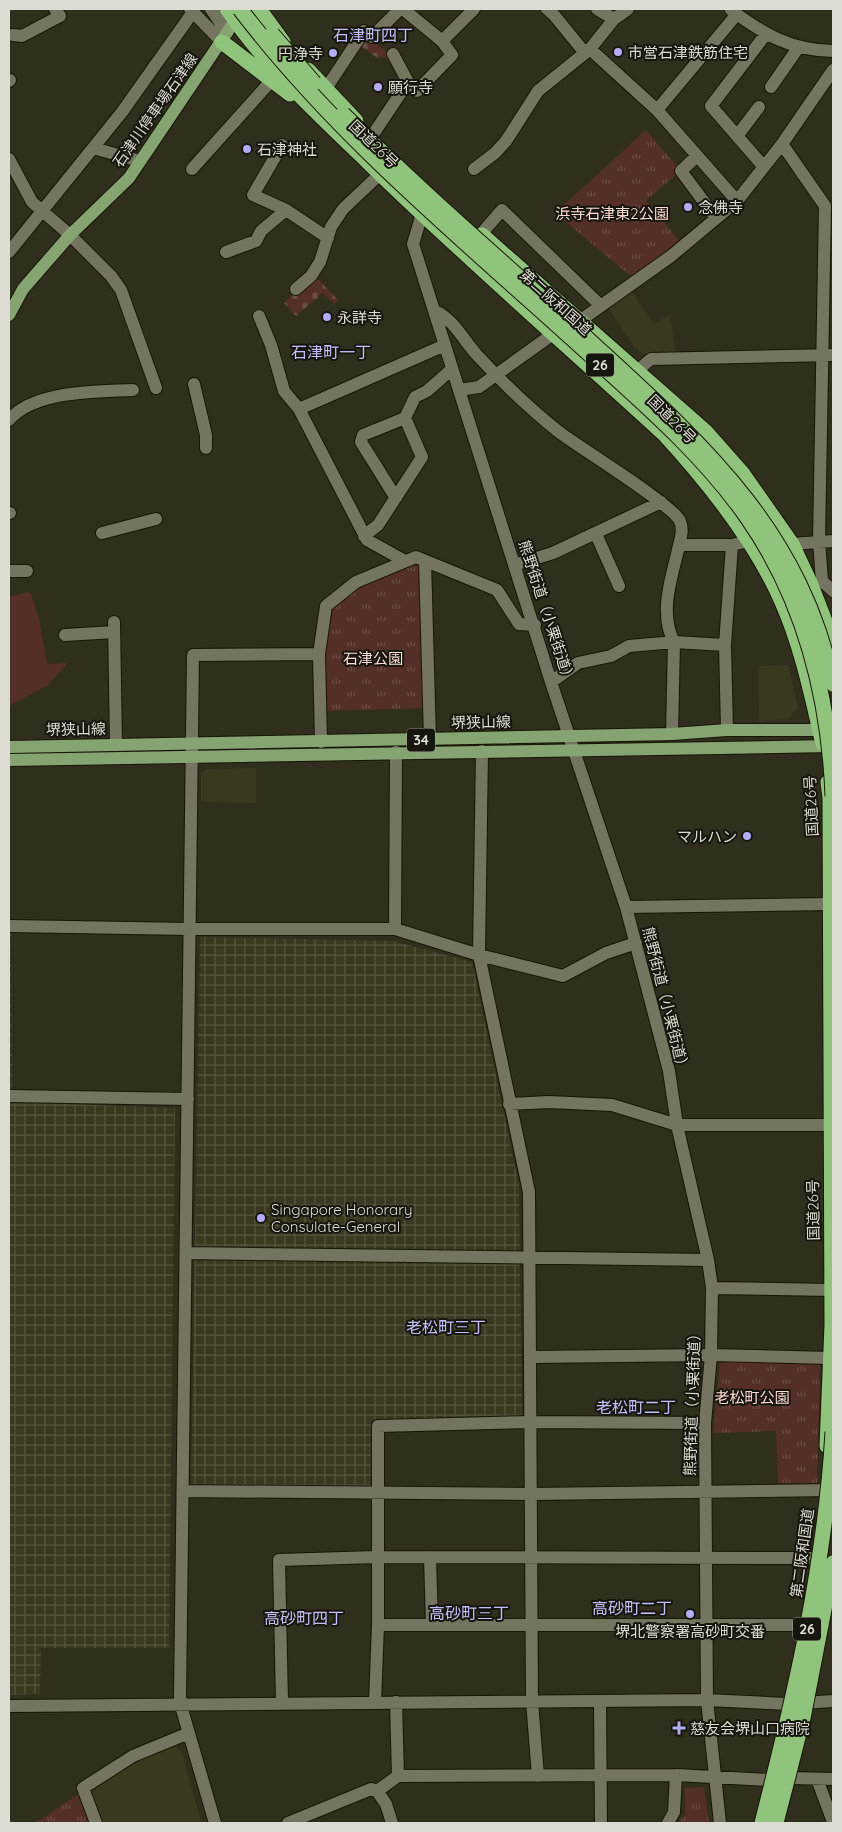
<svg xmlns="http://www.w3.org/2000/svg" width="842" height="1832" font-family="Quicksand,'Noto Sans JP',sans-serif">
<defs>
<pattern id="industrial-grid" width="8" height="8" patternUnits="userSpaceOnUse" patternTransform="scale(1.25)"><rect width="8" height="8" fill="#3b3820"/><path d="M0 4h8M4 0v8" fill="none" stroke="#575440"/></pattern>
<pattern id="cemetery-stones" width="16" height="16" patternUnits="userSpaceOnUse" patternTransform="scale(1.25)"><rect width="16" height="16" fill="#532f27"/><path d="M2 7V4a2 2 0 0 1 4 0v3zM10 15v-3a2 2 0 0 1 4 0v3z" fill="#6b4d45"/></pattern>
<pattern id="park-tufts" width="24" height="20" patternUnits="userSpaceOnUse" patternTransform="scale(1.25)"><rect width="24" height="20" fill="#532f27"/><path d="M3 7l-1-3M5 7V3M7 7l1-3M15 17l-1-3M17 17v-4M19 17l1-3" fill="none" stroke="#6b4d45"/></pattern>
</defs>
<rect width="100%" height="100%" fill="#302e1d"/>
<!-- built -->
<path fill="#3b3820" d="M632,292L654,324L670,314L676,354H643L634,346L607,307Z
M788,665L798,708L788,719L759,721L758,666Z
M256,768V803L201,802V774L206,769Z
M175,1744L183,1755L201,1823H101L89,1792L91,1786L132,1759Z"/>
<!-- industrial -->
<path fill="url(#industrial-grid)" d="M9,931H11L12,1102L175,1108L169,1648H41L40,1694L9,1695Z
M200,937L393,941L472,962L519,1186L522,1419L373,1421V1487H191Z"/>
<!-- green -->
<path fill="#532f27" d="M30,592L39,618L47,664L68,663L48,685L9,706V597Z"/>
<!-- cemetery -->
<path fill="url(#cemetery-stones)" d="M367,36L387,52L398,68L382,56L379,59L359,45Z
M311,278H317L339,301L334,304L323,293L296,316L284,303Z"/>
<!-- park -->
<path fill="url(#park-tufts)" d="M646,130L681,171L646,200L680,242L633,278L555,213Z
M416,561L422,564L426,708L323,711L322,653L329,609L357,586Z
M724,1361L820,1365L817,1483H778L776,1431L713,1433L720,1364Z
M704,1787L709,1823H678L685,1814V1788Z
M80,1793L91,1822L35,1823Z"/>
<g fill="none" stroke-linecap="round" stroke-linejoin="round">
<!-- minor casing -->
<g stroke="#181606" stroke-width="14">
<path id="minor" d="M190,9L222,42
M211,9L227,33
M403,9L442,41
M547,9L554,15L585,53
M597,9L614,19
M731,10C765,35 790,50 833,51
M13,35L22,36L60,16L55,9
M372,37L400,9
M590,49L657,110L737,201
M393,54L408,82L417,91L452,55L442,41L474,9
M9,81L10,80
M771,87L798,48
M325,90L364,31
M657,110L737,14
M372,136L408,82
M737,136L759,107
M782,144L825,206L819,541L822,581
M282,145L253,195L286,210L328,238
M93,148L140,161
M697,156L681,171L716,218
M9,159L32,202L70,235L111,276L121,290L156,388
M764,167L711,106L766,34
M192,169L271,81
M474,169L495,153L506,141L538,91L590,49L614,19L628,9
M422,214L413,244L551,682L626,907L669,1071L677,1125L708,1260L712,1288L711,1355L705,1423L707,1700L720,1823
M481,234L502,210L601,306
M9,252L122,112L193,12
M226,252L256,241L261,231L286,210
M296,289L311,276L320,262L331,227L343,209L380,174
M435,311C453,319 463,339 476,354C501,381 530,409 559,432C580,448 673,505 680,521C684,531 680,540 678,550C671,579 659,614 674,642L672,734
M259,316L271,345L284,391L299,409L367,540L405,561
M638,370L651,359L833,355
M194,384L206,435V448
M459,390L479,387L553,334L581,320L671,256L737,201L782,144L833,70
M299,409L445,345
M9,420C33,391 97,391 133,390
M396,498L361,442L363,435L405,418
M9,513H10
M102,533L156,519
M596,534L619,586
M364,536L378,525L422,457L405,418L415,397L427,391L452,369
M792,544L833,541
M679,545H732
M425,561L430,739
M514,565L553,553L661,502
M9,571H27
M815,584L822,581L833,591
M114,622L116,745
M65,635L114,632
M319,654L326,606L356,582L416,557L497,590L519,624L535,625
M551,682L578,663L611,656L629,646L674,642L725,645
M727,730L725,645L732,545L748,541
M482,751L479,955L529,1192L532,1701L538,1776
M626,907L830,904
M9,926L190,929H395L479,955L563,976L606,953L636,943
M395,929L396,752
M9,1096L188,1099
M509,1104L549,1102L612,1105L677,1125H830
M187,1253L708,1260
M712,1288L831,1290
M531,1357L711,1355L830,1358
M183,1491L532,1494L833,1490
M430,1557L432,1624
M378,1625H804
M600,1701L601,1823
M375,1702L378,1625V1426L531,1422L705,1423
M396,1702L398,1776
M282,1703L279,1560L377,1557L816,1558
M9,1706L707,1700L787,1704L833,1701
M791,1778L833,1779
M817,1779L833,1822
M377,1791L398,1776L676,1775L769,1780
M96,1823L83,1788L133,1756L189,1733
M215,1823L181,1706L180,1696L193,655L319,654L321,742
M288,1823L371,1789L377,1791L386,1804L392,1823
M668,1823L674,1812L676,1775"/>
</g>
<!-- major casing -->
<g stroke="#181606" stroke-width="14">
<path id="major" d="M9,315L23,289L70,235L129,178L240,13
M9,747L672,734L727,730H828
M9,760L833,746"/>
</g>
<!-- highway casing -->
<g stroke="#181606" stroke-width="17">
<path id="highway" d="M227,9C266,66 318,114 368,162C464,256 565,343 664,434C708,482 756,542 782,602C802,647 812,697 823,744
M259,9L283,42
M222,42L290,94
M308,70L356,121
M482,235L706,432L743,474L792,544L811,585L833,642
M827,1446L832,1325L830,798L828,782"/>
</g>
<!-- minor -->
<use href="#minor" stroke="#757460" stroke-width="12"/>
<!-- major -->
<use href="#major" stroke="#85a471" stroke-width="12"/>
<!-- highway -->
<use href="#highway" stroke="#90c47d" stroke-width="15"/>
<!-- highway-bridge casing -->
<g stroke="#181606" stroke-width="17" stroke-linecap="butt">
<path id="highway-bridge" d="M240,9C336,135 459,236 576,342C636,397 700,450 747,517C804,599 829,697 833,796
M272,34L314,83
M343,114C423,194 509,267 592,343C703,445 800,529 833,684
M762,1823C795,1695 825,1565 833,1432
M776,1823L803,1718L833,1563"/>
</g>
<!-- highway-bridge -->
<use href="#highway-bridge" stroke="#90c47d" stroke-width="15"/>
</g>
<!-- markers -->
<g fill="#b5acf8" stroke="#16160e" stroke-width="2">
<circle cx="618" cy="52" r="5"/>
<circle cx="333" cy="53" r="5"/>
<circle cx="378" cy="87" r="5"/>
<circle cx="247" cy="149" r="5"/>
<circle cx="688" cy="207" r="5"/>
<circle cx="327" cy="317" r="5"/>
<circle cx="747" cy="836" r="5"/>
<circle cx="261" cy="1218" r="5"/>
<circle cx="690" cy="1614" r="5"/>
<path d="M676.5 1720.5h5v5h5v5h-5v5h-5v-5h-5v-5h5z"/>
</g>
<g text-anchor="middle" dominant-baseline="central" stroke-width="4" stroke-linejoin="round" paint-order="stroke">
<!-- shield labels -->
<g fill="#16160e" stroke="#a1a197" stroke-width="1">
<rect x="586" y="353.5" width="28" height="23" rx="4"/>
<rect x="407" y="728.5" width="28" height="23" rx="4"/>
<rect x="793" y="1617.5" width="28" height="23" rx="4"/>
</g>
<g font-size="14" font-weight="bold" fill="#dddcd2">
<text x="600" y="365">26</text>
<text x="421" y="740">34</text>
<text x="807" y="1629">26</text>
</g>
<!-- poi labels -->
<g font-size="15" fill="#dddcd2" stroke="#16160e" text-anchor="start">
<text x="628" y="52">市営石津鉄筋住宅</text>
<text x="323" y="53" text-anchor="end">円浄寺</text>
<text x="388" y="87">願行寺</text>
<text x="257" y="149">石津神社</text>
<text x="698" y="207">念佛寺</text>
<text x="337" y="317">永詳寺</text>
<text x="737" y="836" text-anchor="end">マルハン</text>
<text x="271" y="1209">Singapore Honorary<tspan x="271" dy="17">Consulate-General</tspan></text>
<text x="690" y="1631" text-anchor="middle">堺北警察署高砂町交番</text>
<text x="690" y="1728">慈友会堺山口病院</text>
</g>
<!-- street labels -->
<g font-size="15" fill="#dddcd2" stroke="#16160e">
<text transform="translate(155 110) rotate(-55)">石津川停車場石津線</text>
<text transform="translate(374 144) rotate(44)">国道26号</text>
<text transform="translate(556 302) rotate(42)">第二阪和国道</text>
<text transform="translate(672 419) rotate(45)">国道26号</text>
<text transform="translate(547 612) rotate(72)">熊野街道（小栗街道）</text>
<text transform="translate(481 722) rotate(-1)">堺狭山線</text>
<text transform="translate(76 729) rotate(-1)">堺狭山線</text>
<text transform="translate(811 806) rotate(-93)">国道26号</text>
<text transform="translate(666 1000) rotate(76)">熊野街道（小栗街道）</text>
<text transform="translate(813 1210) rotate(-91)">国道26号</text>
<text transform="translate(692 1401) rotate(-88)">熊野街道（小栗街道）</text>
<text transform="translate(802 1553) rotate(-82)">第二阪和国道</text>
</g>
<!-- park labels -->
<g font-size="15" fill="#fddad2" stroke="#16160e">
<text x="612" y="213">浜寺石津東2公園</text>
<text x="373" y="658">石津公園</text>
<text x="752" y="1397">老松町公園</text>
</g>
<!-- neighbourhood labels -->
<g font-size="16" fill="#c4bef8" stroke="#16160e">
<text x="373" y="35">石津町四丁</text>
<text x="331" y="352">石津町一丁</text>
<text x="446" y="1327">老松町三丁</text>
<text x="636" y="1407">老松町二丁</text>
<text x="632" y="1608">高砂町二丁</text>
<text x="469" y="1613">高砂町三丁</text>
<text x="304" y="1618">高砂町四丁</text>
</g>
</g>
<!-- border -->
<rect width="842" height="1832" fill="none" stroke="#dddcd2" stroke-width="20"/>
</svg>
